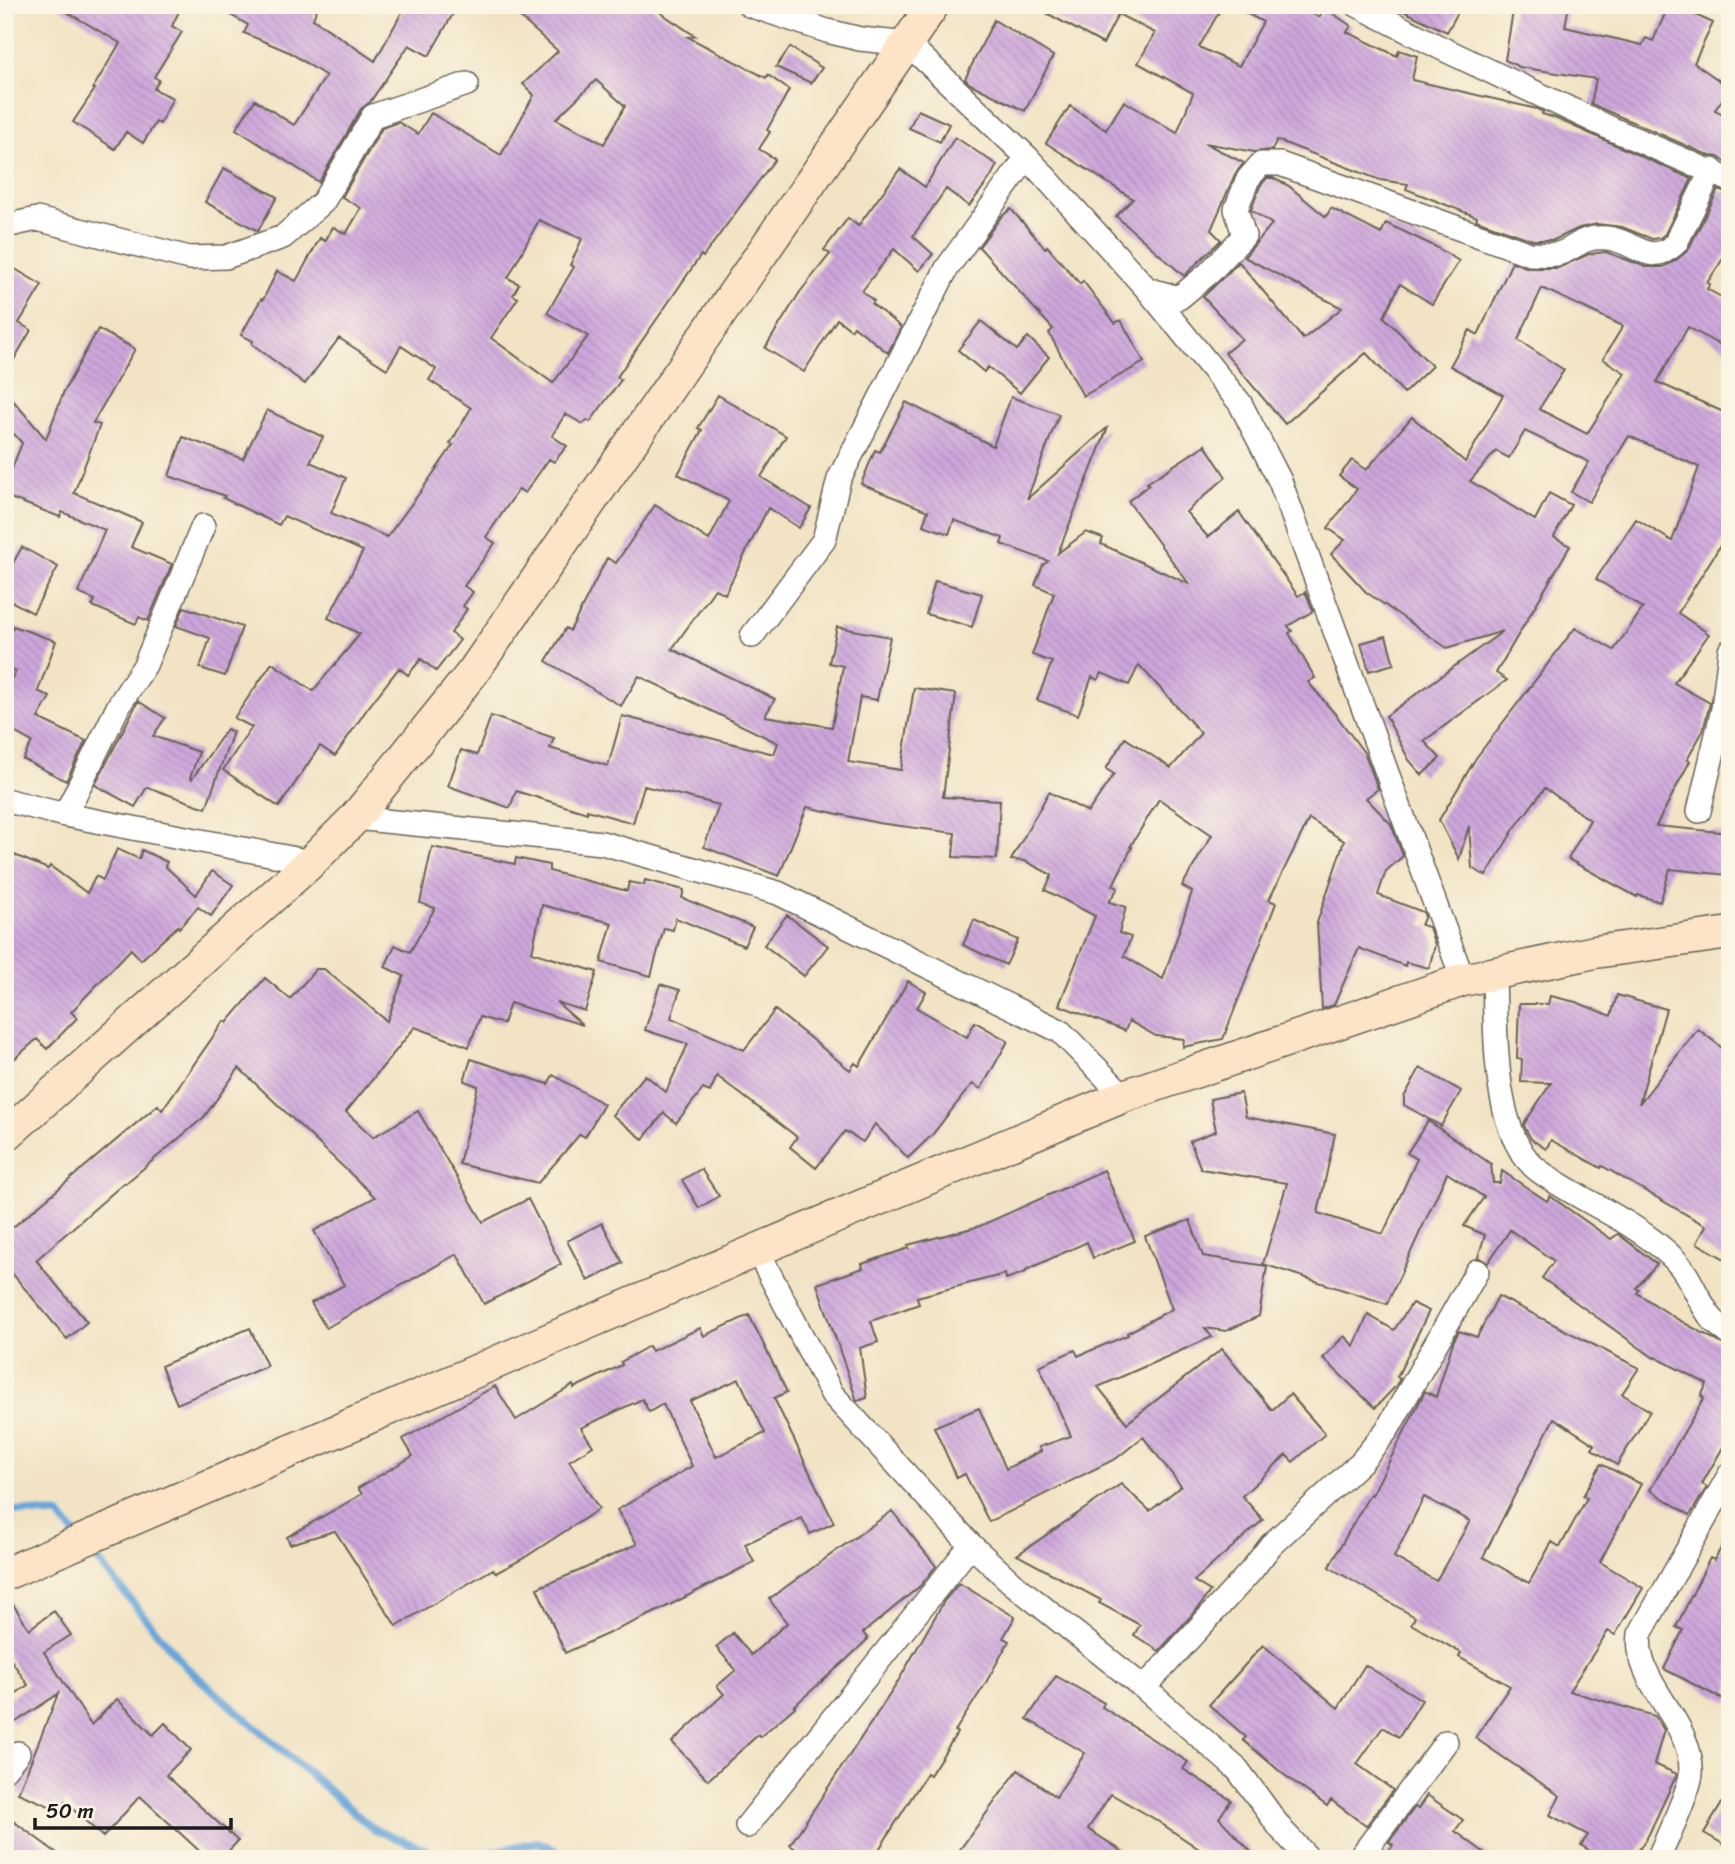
<svg xmlns="http://www.w3.org/2000/svg" width="1735" height="1864" font-family="Sriracha,sans-serif">
<defs>
<pattern id="building-back-hatch" width="6" height="6" patternUnits="userSpaceOnUse" patternTransform="scale(1.75)"><rect width="6" height="6" fill="#cda6db"/><path d="M-1 5l2 2M0 0l6 6M5-1l2 2" fill="none" stroke="#af8ebb"/></pattern>
</defs>
<rect width="100%" height="100%" fill="#fcf5e5"/>
<filter id="ink" filterUnits="userSpaceOnUse"><feTurbulence type="fractalNoise" baseFrequency=".0143" numOctaves="2"/><feDisplacementMap in="SourceGraphic" scale="14" xChannelSelector="R" yChannelSelector="G"/><feConvolveMatrix kernelMatrix="1 2 1 2 8 2 1 2 1" color-interpolation-filters="sRGB"/></filter>
<filter id="wash" filterUnits="userSpaceOnUse"><feTurbulence type="fractalNoise" baseFrequency=".00686" numOctaves="4" result="noise"/><feDisplacementMap in="SourceGraphic" scale="28" xChannelSelector="R" yChannelSelector="G"/><feGaussianBlur stdDeviation="1.57" result="paint"/><feColorMatrix in="noise" values="0 0 0 0 0 0 0 0 0 0 0 0 0 0 0 0 0 1.4 0 .05"/><feComposite in="paint" operator="in"/></filter>
<g filter="url(#wash)">
<rect width="100%" height="100%" fill="#f1e3c4"/>
<g fill="none" stroke-linecap="round" stroke-linejoin="round">
<!-- stream -->
<path stroke="#68a6da" stroke-width="8" d="M5,1510L59,1515L76,1535
M85,1545L186,1667L372,1828L449,1859
M460,1859L538,1842L574,1859"/>
</g>
<g id="blocks">
<!-- building -->
<path fill="url(#building-back-hatch)" fill-rule="evenodd" d="M55,5H182L172,26L182,32L154,77L159,80L154,89L173,98L160,124L156,122L143,143L126,132L115,149L73,122L95,89L93,88L120,43Z
M213,5H318L313,19L375,61L406,5H458L429,56L409,45L370,102L361,109L319,182L236,129L255,100L294,125L326,76L289,52L244,33L248,25Z
M506,5H649L695,36L688,37L766,78L768,75L789,90L767,130L770,132L759,149L775,159L703,257L701,255L617,377L621,380L590,422L587,420L583,424L565,414L552,436L567,446L554,462L549,459L525,493L519,489L486,537L495,543L464,586L473,592L463,606L467,609L451,633L460,640L436,671L421,659L408,675L399,668L367,709L335,756L320,746L279,807L223,770L252,727L234,718L272,663L313,691L360,634L328,618L363,551L284,516L279,525L223,498L225,496L169,476L183,437L243,459L267,410L323,437L310,462L346,478L331,513L387,537L421,491L453,445L450,444L471,408L429,380L436,369L401,346L387,369L339,338L305,384L252,344L253,341L241,335L261,299L263,300L277,271L296,281L320,238L325,241L333,227L346,234L361,208L342,197L382,128L398,122L418,134L431,113L501,155L534,95L523,84L558,51ZM596,80L625,106L604,144L556,119ZM539,220L582,239L570,265L574,267L547,313L588,336L553,383L491,338L518,298L513,295L519,284L508,278Z
M1032,5H1223L1199,47L1239,66L1263,22L1231,5H1295L1319,17L1325,8L1351,26L1347,32L1397,56L1399,50L1417,56L1412,80L1537,109L1543,112L1542,114L1555,118L1692,179L1665,234L1660,238L1652,239L1622,227L1597,224L1579,228L1554,240H1533L1476,220L1477,217L1406,189L1408,184L1380,180L1277,140L1272,150L1254,152L1205,143L1244,163L1235,174L1211,230L1221,240L1184,276L1116,216L1133,199L1046,143L1070,106L1106,130L1124,101L1177,133L1193,93L1138,63L1155,33L1118,14L1103,44Z
M1391,5H1462L1447,32Z
M1514,5H1569L1565,27L1642,45L1646,38L1653,41L1669,5H1674L1713,23L1694,63L1730,88L1715,110L1730,118V165L1718,157L1710,156L1591,104L1596,79L1519,67L1505,60Z
M994,20L1053,56L1025,111L970,84L965,79Z
M790,47L822,68L811,83L776,67Z
M918,110L949,124L940,142L909,128Z
M955,137L997,165L990,178L969,206L946,189L913,236L933,254L919,271L894,249L862,291L874,301L872,304L901,327L888,353L854,326L851,330L837,319L804,372L765,348L800,292L830,254L824,250L848,218L858,226L900,169L925,187Z
M224,168L277,197L258,231L205,202Z
M1267,178H1273L1289,186L1326,217L1331,208L1381,234L1386,223L1434,246L1459,261L1432,304L1400,284L1384,317L1432,366L1404,393L1366,353L1285,424L1225,353L1242,339L1203,297L1239,262L1303,339L1342,308L1244,257L1272,224L1251,210L1260,186Z
M1718,190L1730,194V248L1707,283L1710,284L1707,289L1730,302V351L1688,327L1657,382L1730,415V530L1678,613L1709,634L1674,683L1710,703L1703,731L1687,760L1690,761L1656,826L1730,833L1728,875L1670,869L1660,902L1638,895L1637,897L1568,859L1590,820L1545,788L1514,829L1486,876L1472,868L1469,826L1459,859L1439,820L1476,758L1575,628L1614,650L1643,608L1596,579L1636,519L1672,541L1699,467L1629,436L1589,502L1571,492L1589,462L1525,431L1509,458L1496,451L1470,481L1535,520L1549,493L1571,505L1554,537L1570,546L1496,673L1507,680L1424,741L1440,758L1422,775L1409,760L1386,716L1503,631L1447,648L1366,592L1331,554L1345,540L1328,528L1357,489L1339,476L1352,460L1366,470L1412,417L1465,462L1503,395L1450,366L1470,330L1478,335L1512,262L1529,268H1558L1589,254L1606,252L1646,267H1663L1675,261L1688,250ZM1542,288L1623,326L1603,359L1625,373L1587,434L1539,409L1564,370L1518,340Z
M1011,209L1045,248L1047,246L1080,284L1083,281L1115,323L1121,320L1144,362L1083,396L1049,333L1053,329L979,247L1001,217Z
M5,263L42,285L19,323L31,330L5,375Z
M981,321L1017,350L1028,337L1049,357L1020,393L988,367L984,372L958,350Z
M98,329L135,349L93,423L100,425L74,493L142,522L131,547L172,564L148,621L139,617L136,624L92,606L95,600L78,593L105,530L62,512L60,517L5,496V486L22,443L5,424V391L46,439L64,391Z
M718,395L786,436L761,477L811,508L799,528L768,508L725,594L715,589L672,649L775,699L765,716L832,727L843,666L829,663L837,627L890,637L877,700L860,697L848,762L901,770L914,688L956,694L943,797L1000,800L997,859L953,857L955,833L878,823L807,807L779,876L704,847L719,805L644,786L633,823L587,810V813L516,791L510,808L448,786L461,750L477,755L491,716L554,738L550,748L608,766L622,716L774,754L778,743L639,676L621,706L546,661L566,628L570,631L607,558L616,563L655,505L709,540L729,501L678,474L702,430L698,428Z
M1011,397L1059,414L1027,499L1108,427L1058,553L1086,532L1103,538L1101,544L1189,584L1128,501L1149,485L1147,483L1205,445L1226,477L1186,512L1208,537L1239,512L1298,596L1305,592L1307,596L1313,611L1288,626L1292,631L1289,633L1315,678L1308,682L1336,715L1365,754L1378,789L1366,798L1391,824L1403,856L1386,871L1378,895L1423,912L1425,916L1421,925L1429,927L1435,945L1429,968L1406,962L1405,966L1359,948L1334,1005L1322,1009L1317,923L1344,841L1309,819L1269,900L1276,903L1223,1039L1183,1047L1184,1039L1156,1036L1129,1021L1125,1031L1059,1005L1095,916L1045,890L1052,875L1025,861L1011,860L1049,792L1088,812L1114,774L1106,769L1125,738L1171,768L1201,733L1139,665L1129,685L1102,673L1098,680L1092,677L1078,715L1037,700L1052,662L1032,655L1054,593L1035,585L1043,565L1048,561L1001,544L1003,538L954,520L949,534L923,525L928,511L861,484L875,450L880,452L906,402L993,446ZM1159,799L1212,835L1182,886L1192,892L1163,979L1124,956L1131,937L1119,933L1126,907L1109,902L1118,888L1113,885L1132,847H1130Z
M22,547L58,567L33,613L5,598V577Z
M935,581L982,594L972,627L926,614Z
M184,607L242,627L225,676L200,668L210,638L176,626Z
M13,626L56,641L38,691L50,697L38,718L86,741L66,781L23,759L32,742L5,727V689L16,671L5,667V649Z
M1386,636L1394,664L1369,671L1361,643Z
M138,701L165,718L153,736L199,752L190,778L192,779L227,729L233,732L206,808L147,787L135,807L95,785Z
M432,847L515,864L516,858L549,865V871L627,891L629,882L644,885L645,880L684,890L682,898L753,927L744,946L676,918L673,930L664,928L651,976L601,962L612,923L542,905L532,952L597,972L585,1011L556,1002L583,1025L510,1003L503,1024L480,1017L469,1047L415,1027L346,1112L373,1137L418,1111L483,1222L528,1199L561,1264L484,1304L457,1254L326,1328L311,1303L344,1285L314,1231L375,1197L239,1068L204,1117L125,1184L124,1183L36,1260L87,1322L67,1339L5,1265V1234L158,1105L162,1110L224,1021L227,1023L265,978L290,999L316,969H324L387,1021L404,976L385,967L395,945L410,952L435,908L420,903Z
M117,849L139,859L142,850L167,862L165,866L196,895L212,871L233,885L211,916L198,907L179,928L178,926L141,960L131,949L71,1012L77,1018L47,1049L37,1039L5,1067V851L48,869L50,866L87,893L96,876L103,880Z
M787,915L828,946L804,976L764,945Z
M974,920L1018,940L1006,965L963,945Z
M908,981L926,992L917,1008L967,1037L975,1022L1008,1041L981,1089L972,1084L932,1135L908,1158L875,1124L863,1142L845,1131L816,1168L790,1147L797,1137L717,1076L710,1092L703,1089L676,1123L664,1113L643,1139L612,1115L645,1075L666,1092L688,1044L645,1030L660,984L680,990L671,1018L744,1050L775,1010L850,1070L855,1063L859,1066Z
M1617,995L1666,1009L1639,1104L1698,1029L1730,1054V1262L1697,1243L1706,1226L1602,1166L1601,1168L1551,1140L1546,1149L1531,1139L1525,1128L1524,1124L1551,1083L1521,1082L1522,1059L1517,1058L1519,1004H1548L1550,996L1576,1002L1611,1016Z
M471,1059L548,1084L553,1075L604,1104L585,1137L580,1134L538,1183L459,1164L478,1086L464,1081Z
M1420,1068L1461,1091L1441,1126L1404,1105V1097Z
M1241,1093L1246,1117L1335,1134L1318,1213L1383,1234L1417,1159L1407,1153L1428,1121L1491,1164L1493,1183H1500L1502,1171L1547,1201L1550,1196L1611,1239L1618,1234L1657,1264L1636,1288L1639,1290L1637,1293L1677,1319L1730,1348V1435L1702,1484L1707,1487L1690,1515L1650,1490L1704,1398L1701,1396L1707,1384L1655,1357L1654,1358L1542,1278L1554,1261L1510,1230L1488,1263L1478,1257L1485,1235L1464,1226L1484,1197L1447,1173L1387,1304L1263,1264L1287,1183L1201,1169L1190,1141L1216,1131L1210,1099Z
M701,1169L719,1196L699,1208L682,1180Z
M1104,1170L1135,1241L1093,1258L1087,1242L1026,1270V1272L1006,1279L1005,1274L917,1297L919,1304L871,1321L878,1342L860,1348L867,1398L857,1401L817,1284L863,1268L862,1264L909,1248L908,1245L980,1226Z
M1190,1220L1203,1256L1267,1266L1259,1316L1226,1331L1205,1328L1212,1337L1098,1387L1127,1423L1222,1349L1272,1410L1290,1394L1325,1434L1293,1462L1286,1455L1242,1496L1263,1520L1194,1581L1210,1591L1200,1606L1159,1651L1134,1635L1140,1625L1099,1603L1101,1600L1017,1555L1121,1484L1150,1511L1181,1486L1143,1437L1117,1458L989,1522L965,1474L957,1478L934,1427L979,1408L1006,1469L1041,1451L1039,1447L1071,1436L1039,1366L1075,1350L1078,1356L1128,1335L1127,1333L1172,1309L1145,1236Z
M602,1223L623,1263L588,1281L567,1241Z
M1498,1296L1639,1368L1622,1394L1650,1411L1617,1465L1592,1449L1595,1445L1554,1418L1483,1557L1529,1583L1552,1542L1560,1547L1587,1498L1583,1496L1601,1464L1641,1484L1600,1562L1643,1588L1615,1635L1608,1631L1569,1691L1655,1716L1664,1730L1654,1764L1677,1774L1676,1776L1649,1834L1633,1859H1602L1581,1845L1588,1835L1550,1815L1560,1796L1475,1738L1510,1686L1459,1657L1461,1653L1411,1624L1415,1617L1329,1567L1370,1494L1372,1495L1425,1391L1436,1397L1453,1342L1459,1331L1477,1337ZM1424,1497L1470,1521L1436,1581L1394,1557Z
M1412,1303L1429,1311L1397,1377L1400,1379L1395,1387L1375,1408L1323,1358L1344,1336L1354,1346L1368,1315L1394,1330Z
M749,1315L787,1392L774,1398L834,1523L810,1534L802,1518L745,1544L754,1562L656,1612L565,1653L537,1588L579,1571L637,1544L617,1510L692,1466L663,1404L649,1412L642,1399L581,1428L593,1446L569,1461L599,1509L524,1558L496,1573L493,1569L396,1626L335,1531L290,1544L287,1537L362,1494L358,1488L413,1456L403,1439L495,1386L516,1420L573,1385L574,1388L622,1365L621,1362L649,1346L652,1351L700,1328L704,1336ZM739,1379L765,1433L716,1457L690,1401Z
M250,1328L267,1366L177,1404L161,1366Z
M892,1511L936,1566L920,1586L863,1633L868,1639L846,1660L794,1706L795,1707L760,1737L758,1735L708,1780L672,1742L724,1694L717,1686L736,1670L716,1647L733,1633L751,1655L787,1623L769,1599Z
M1730,1533V1703L1664,1669L1683,1630L1676,1627L1710,1558L1714,1560Z
M959,1583L1015,1617L1003,1638L1009,1641L984,1686L955,1731L957,1733L930,1775L927,1773L873,1859H810L790,1845L896,1685L944,1601Z
M5,1592L29,1629L54,1611L71,1635L44,1652L91,1725L117,1699L153,1735L165,1723L191,1750L166,1775L238,1841L221,1859H208L140,1796L103,1837L65,1802L61,1811L18,1793L58,1694L13,1724L5,1713V1701L28,1685L5,1651Z
M1263,1645L1338,1708L1365,1665L1422,1700L1399,1737L1383,1727L1357,1764L1393,1790L1366,1826L1331,1800L1327,1806L1283,1774L1243,1740L1246,1737L1209,1705Z
M1056,1676L1104,1703L1102,1707L1188,1762L1183,1769L1231,1800L1219,1818L1258,1859H1214L1153,1818L1111,1794L1088,1829L1134,1859H953L1018,1770L1056,1797L1085,1753L1027,1719Z
M1730,1790V1848L1704,1833Z
M1427,1795L1463,1820L1455,1831L1493,1859H1383L1393,1845L1389,1842L1415,1807L1418,1809Z
M5,1815L65,1859H5Z"/>
</g>
</g>
<g filter="url(#ink)">
<use href="#blocks" fill-opacity="0" stroke="#676257" stroke-width="2"/>
<g fill="none" stroke-linecap="round" stroke-linejoin="round">
<!-- minor casing -->
<g stroke="#676257" stroke-width="26">
<path id="minor" d="M749,5L827,31L860,39L908,44L1027,157L1147,289L1240,403L1280,481L1463,980
M1357,5L1439,47L1612,129L1730,180
M5,226L37,219L189,258L226,257L283,237L323,202L373,116L467,84
M1147,289L1179,298L1209,273L1244,236L1236,209L1248,179L1261,164H1280L1530,254C1538,254 1549,255 1557,254C1578,249 1578,236 1607,238C1635,240 1649,269 1676,243L1712,170
M752,636L824,540L839,479L947,268L1027,157
M5,800L65,815L311,862
M1699,811L1723,709L1730,651
M65,815L119,705L145,665L203,526
M355,818L602,843L778,893L1060,1031L1124,1096
M1494,974C1496,1027 1491,1136 1539,1171C1582,1202 1634,1220 1673,1258C1692,1276 1698,1303 1713,1320C1718,1325 1725,1330 1730,1334
M757,1250L832,1394L971,1545L1011,1582L1144,1688L1238,1770L1281,1829L1309,1859
M1144,1688L1251,1571L1271,1545L1361,1462L1387,1430L1477,1271
M5,1769L18,1753
M747,1826L971,1545
M1359,1859L1446,1742
M1658,1859C1665,1843 1691,1787 1691,1773C1693,1720 1633,1684 1640,1634L1730,1474"/>
</g>
<!-- secondary casing -->
<g stroke="#676257" stroke-width="35">
<path id="secondary" d="M5,1136L311,862L355,818L473,672L933,5
M5,1574L757,1250L1124,1096L1463,980L1595,952L1730,933"/>
</g>
<!-- minor -->
<use href="#minor" stroke="#fff" stroke-width="23"/>
<!-- secondary -->
<use href="#secondary" stroke="#fee4c6" stroke-width="32"/>
</g>
</g>
<!-- margin -->
<rect width="1735" height="1864" fill="none" stroke="#fcf5e5" stroke-width="28"/>
<!-- scale -->
<path d="M35 1818v10h196v-10" fill="none" stroke="#1c1c1c" stroke-width="3.5"/>
<text x="46" y="1818" font-size="21" fill="#1c1c1c" stroke="#fcf5e5" stroke-width="5" paint-order="stroke">50 m</text>
</svg>
